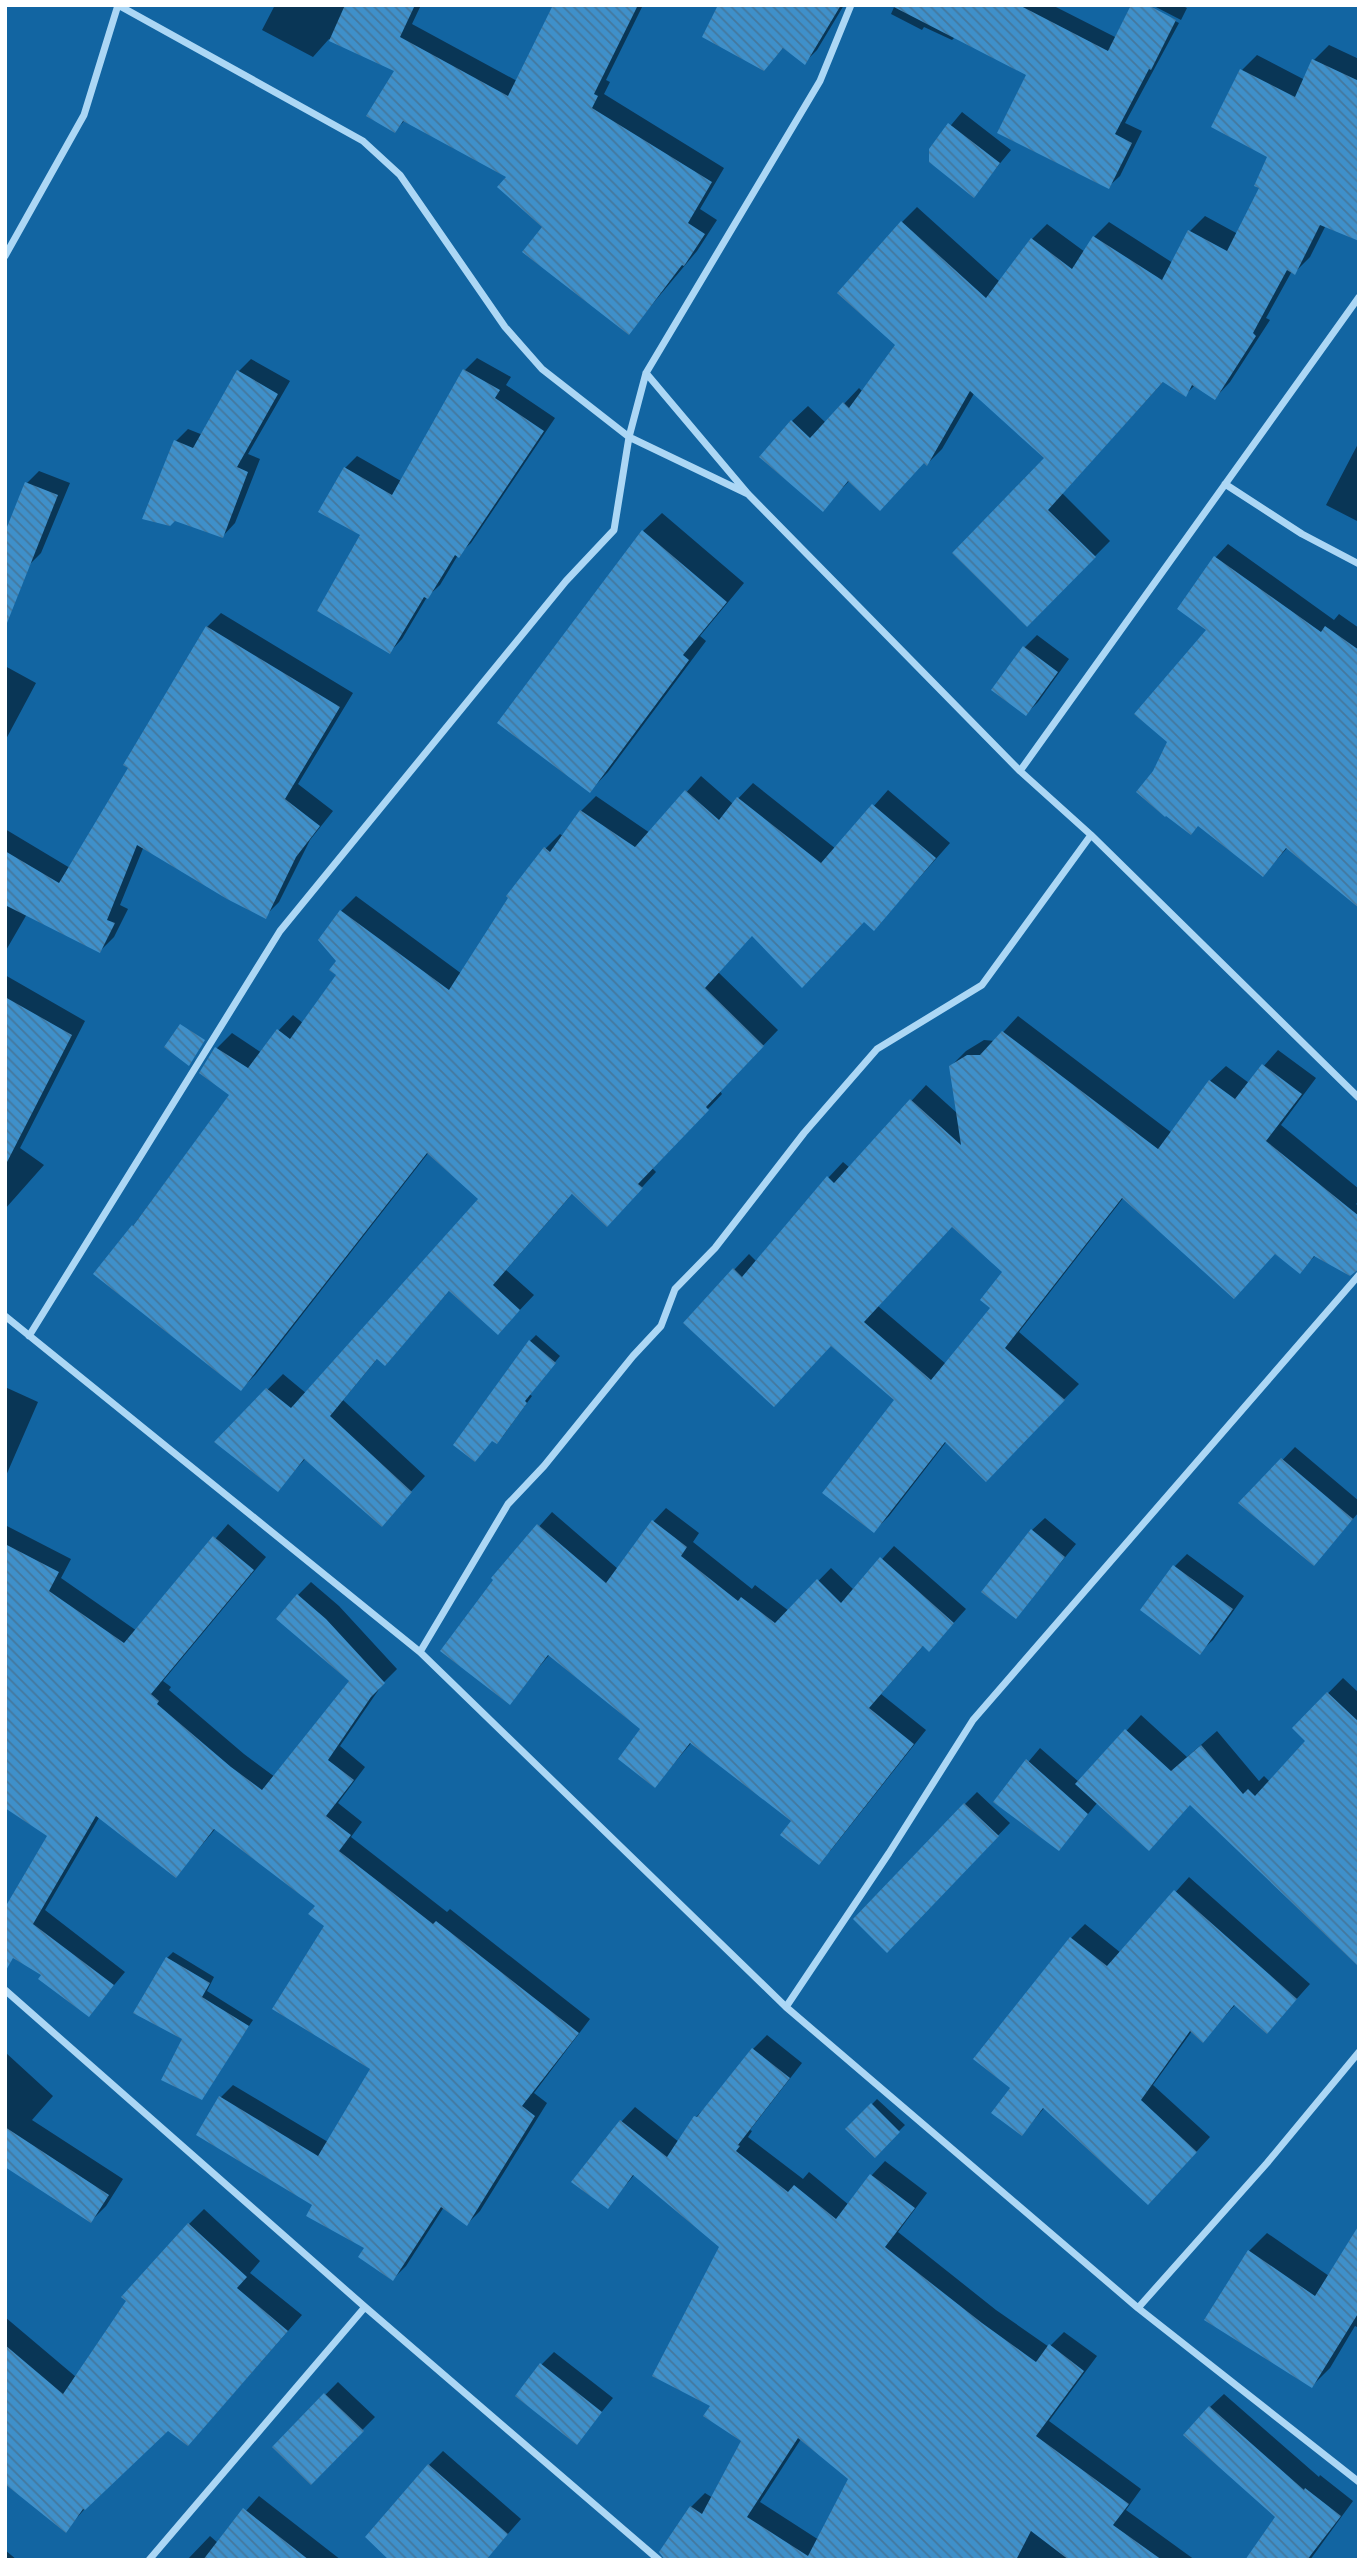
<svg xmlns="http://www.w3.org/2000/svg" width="1364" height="2565" font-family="'IBM Plex Sans',sans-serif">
<defs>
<pattern id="building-back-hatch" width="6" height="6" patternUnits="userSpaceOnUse" patternTransform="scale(1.75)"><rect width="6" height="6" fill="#3f90ca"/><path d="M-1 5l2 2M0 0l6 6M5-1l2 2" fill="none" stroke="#44789e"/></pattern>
</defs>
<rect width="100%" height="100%" fill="#1265a2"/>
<!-- shadow -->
<path fill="#0007" fill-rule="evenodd" d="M275,5H421L412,24L517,81L555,5H643L606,80L610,82L604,94L724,168L700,209L717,220L697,251L629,332L508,176L405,120L395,131L397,70L329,39L313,57L262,30Z
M720,5H844L817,50L804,63L784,47L776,56Z
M895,5H1052L1117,38L1144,5L1179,23L1125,123L1142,131L1120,176L1108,187L1028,75L955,37L952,40L924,27L922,30L891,14Z
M1152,5H1181L1187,8L1181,20Z
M1329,45L1359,59V239L1326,225L1310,257L1295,272L1292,271L1266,318L1270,320L1230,382L1215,398L1195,385L1186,394L1164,381L1062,493L1110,541L1027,625L1047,458L975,392L942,449L927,464L924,462L850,480L823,509L792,421L808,406L826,423L859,388L863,392L898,345L902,222L917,207L1000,282L1032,239L1047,224L1085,252L1094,237L1109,222L1173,263L1190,231L1205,216L1238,234L1262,188L1269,156L1242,70L1257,55L1305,80L1314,60Z
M962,112L1011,150L974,195L931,149Z
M477,358L511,377L506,385L555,418L471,543L458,555L440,585L427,597L402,639L390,652L345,468L357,456L401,481L465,370Z
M251,359L290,381L248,454L260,459L235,523L223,536L176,441L188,429L203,435L238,372Z
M1359,442V522L1326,505Z
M39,471L70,483L41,553L29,565L5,556V537L27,483Z
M662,513L744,583L700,636L706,641L608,772L590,791L643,531Z
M1228,544L1334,620L1339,614L1359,628V900L1288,847L1263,875L1155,772L1170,742L1209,630L1179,609L1216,557Z
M221,613L353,693L298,784L333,811L310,840L279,902L265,916L144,846L120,905L128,909L114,937L100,951L27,914L5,952V829L70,868L130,767L126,765L207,627Z
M1037,635L1069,659L1038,702L1026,714L993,690L1025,647Z
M5,666L36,683L5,741Z
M701,776L733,804L753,783L836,849L888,790L950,843L874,929L864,920L753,934L718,972L778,1030L720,1091L722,1094L652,1168L656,1172L622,1209L573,1193L506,1270L534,1295L498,1333L450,1290L385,1364L378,1358L343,1400L425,1476L382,1524L306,1458L278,1489L216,1442L283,1374L307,1394L481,1199L429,1152L256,1374L241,1389L133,1226L231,1094L202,1072L217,1048L232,1033L262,1053L279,1030L293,1015L304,1024L339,975L338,960L320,940L341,911L356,896L462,974L546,848L560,834L563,836L581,811L596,796L650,833Z
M5,975L85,1021L20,1148L44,1165L5,1209Z
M1018,1016L1172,1133L1210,1081L1226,1066L1249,1083L1278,1050L1316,1078L1281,1125L1359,1189V1201L1356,1204L1359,1206V1266L1316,1255L1299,1271L1276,1252L1124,1197L1019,1332L1079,1384L986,1479L947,1441L889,1516L874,1531L897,1400L832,1344L789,1390L734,1270L749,1254L757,1262L828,1178L843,1162L850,1168L926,1085L957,1113L950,1067L966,1051L984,1040L995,1041ZM953,1225L1005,1271L993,1308L946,1364L878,1306Z
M536,1335L560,1356L529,1394L532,1396L503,1436L492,1439L530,1341Z
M5,1387L38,1402L5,1478Z
M1295,1447L1359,1501V1512L1314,1564L1241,1503Z
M666,1508L699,1533L693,1542L752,1589L755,1585L789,1611L831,1568L854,1590L894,1546L966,1609L942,1636L924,1645L881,1694L926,1730L831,1850L818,1863L794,1820L692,1742L655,1786L643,1729L550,1654L509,1703L496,1580L493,1578L552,1512L618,1569L653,1522Z
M1045,1518L1076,1544L1016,1617L1032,1530Z
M228,1524L266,1557L163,1681L171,1687L169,1690L244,1754L275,1777L351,1681L298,1595L311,1582L339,1606L397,1669L384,1682L340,1746L365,1767L338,1803L362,1822L351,1837L447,1912L450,1909L590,2019L534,2093L547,2103L480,2211L467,2224L444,2207L406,2266L393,2279L367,2248L314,2205L220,2098L233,2085L328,2142L373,2068L326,1925L317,1905L216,1828L176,1876L100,1816L45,1910L125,1972L89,2015L44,1974L5,1952L49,1836L5,1757V1525L71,1559L61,1578L137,1631Z
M1187,1554L1244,1596L1213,1640L1200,1652L1175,1566Z
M1343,1678L1359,1693V1945L1191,1804L1098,1802L1059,1849L995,1802L1040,1748L1079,1782L1141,1715L1187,1757L1217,1731L1259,1781L1264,1776L1270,1782L1307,1741L1294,1728Z
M977,1792L1010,1823L900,1938L965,1804Z
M1189,1877L1310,1984L1267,2032L1236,2004L1203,2040L1192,2031L1153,2085L1210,2137L1162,2189L1045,2107L1022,2134L1012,2088L975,2059L1071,1938L1085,1924L1121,1953Z
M173,1952L214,1977L207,1991L253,2020L201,2098L184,2039L167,1958Z
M767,2035L802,2063L750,2130L752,2131L748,2137L803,2179L809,2172L849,2205L872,2175L885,2161L927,2193L898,2232L996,2310L1049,2347L1064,2332L1097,2356L1049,2421L1141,2489L1126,2510L1195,2560H695L668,2542L691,2507L705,2493L713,2498L743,2441L712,2405L721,2246L635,2174L608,2206L574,2182L622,2121L635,2107L679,2142L696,2117L710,2103L753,2049ZM801,2439L851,2479L819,2540L760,2502Z
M5,2052L53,2096L32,2120L123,2179L106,2206L91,2221L5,2165Z
M877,2099L905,2125L875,2155L848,2129Z
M204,2209L260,2261L250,2273L302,2315L202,2429L167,2428L90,2503L66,2530L7,2484L5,2487V2317L76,2377L189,2224Z
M1359,2228V2328L1355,2326L1330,2368L1312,2386L1249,2251L1267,2233L1329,2276Z
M554,2352L613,2398L577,2442L541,2365Z
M338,2382L375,2417L311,2482L274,2447Z
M1224,2394L1319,2477L1320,2475L1353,2501L1310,2560H1247L1278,2516L1210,2407Z
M443,2451L521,2519L485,2560L429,2465Z
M259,2496L341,2560H187L210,2536L218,2543Z
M5,2550L17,2560H5Z"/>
<!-- building -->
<path fill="url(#building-back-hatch)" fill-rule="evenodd" d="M345,5H415L400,37L508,96L553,5H638L594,94L598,96L592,108L712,182L688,223L705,234L684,266L682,265L629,335L522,252L542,227L497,187L506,177L403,121L395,133L366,116L394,71L329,41Z
M718,5H841L805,65L783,48L764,71L702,37Z
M890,5H1019L1108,51L1131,5H1148L1176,20L1151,70L1149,69L1115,134L1132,143L1109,189L997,133L1026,75Z
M1312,59L1359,81V241L1320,225L1295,275L1287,270L1253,333L1256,336L1215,400L1192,385L1186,397L1163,382L1048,510L1096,557L1027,627L952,553L1044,458L970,391L927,466L924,463L880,511L848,481L823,512L759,457L791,420L810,438L843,402L849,408L895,345L837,293L901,221L986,298L1031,238L1072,269L1093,236L1162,280L1188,230L1227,251L1259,188L1254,186L1267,157L1211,127L1240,69L1295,97Z
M948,123L1000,163L974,198L929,162V149Z
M463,369L500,390L495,398L544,431L459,558L455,555L428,599L424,597L390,654L317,611L360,535L318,512L344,467L392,495Z
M237,370L278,394L237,467L248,472L223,538L175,521L170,526L142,519L174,440L193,448Z
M25,482L58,495L7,623L5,532Z
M642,530L727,602L683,655L689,660L590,793L497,723Z
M1214,556L1321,632L1325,626L1359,650V908L1286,848L1263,877L1198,826L1191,835L1166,816L1165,817L1136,792L1153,771L1167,742L1134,714L1206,630L1177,609Z
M206,626L340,707L285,799L320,826L296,857L266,919L227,899L137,845L107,920L115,923L100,953L5,905V851L59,883L128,768L123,765Z
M1023,646L1058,672L1026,716L991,690Z
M685,790L719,820L737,797L821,863L872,804L936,858L874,931L864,922L802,988L752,936L705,988L764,1046L706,1107L709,1110L638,1184L643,1188L607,1227L572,1194L493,1285L520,1310L498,1335L449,1291L385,1366L377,1359L330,1416L412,1492L382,1527L304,1459L278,1492L214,1442L266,1388L291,1408L478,1199L427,1153L241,1391L93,1274L132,1225L133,1226L229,1095L199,1073L215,1047L248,1068L277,1029L290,1039L336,975L329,970L336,961L318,940L340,910L449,990L508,898L506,896L544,847L550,852L580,810L635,847Z
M5,997L72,1035L5,1166Z
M180,1024L205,1040L189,1066L164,1047Z
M1002,1031L1158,1149L1209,1080L1235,1099L1262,1064L1302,1094L1266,1141L1359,1216V1269L1350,1276L1314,1256L1300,1274L1275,1254L1234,1299L1122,1198L1005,1348L1065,1400L986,1482L945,1442L874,1533L822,1493L894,1400L831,1346L774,1407L683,1323L733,1268L742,1277L827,1176L834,1183L910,1099L961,1145L949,1066L967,1055H980ZM952,1227L1002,1272L980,1300L990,1308L931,1380L864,1322Z
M529,1340L556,1363L525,1401L527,1403L497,1444L492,1441L475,1462L453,1445Z
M1281,1458L1353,1519L1314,1566L1238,1503Z
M652,1520L687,1547L681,1556L738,1601L741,1597L775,1623L817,1579L841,1603L880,1557L954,1623L929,1652L923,1646L869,1708L914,1744L819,1865L780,1835L791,1821L690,1743L655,1788L618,1759L640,1729L548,1655L510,1705L440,1651L493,1580L491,1578L537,1524L606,1583Z
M1031,1529L1065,1557L1016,1619L981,1592Z
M213,1536L254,1570L151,1694L159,1701L157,1704L231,1767L262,1790L349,1681L276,1619L297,1594L326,1619L385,1683L371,1697L328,1760L354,1780L326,1816L351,1835L339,1851L433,1924L436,1921L579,2033L522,2106L535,2116L467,2226L441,2207L393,2281L358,2257L364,2248L306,2216L312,2205L196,2135L219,2096L318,2156L370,2069L272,2009L324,1926L308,1914L315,1906L214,1829L176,1878L96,1816L33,1924L114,1985L89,2017L38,1979L41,1975L13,1958L5,1972V1903L7,1904L47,1836L5,1808V1544L59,1572L49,1591L124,1643Z
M1173,1565L1233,1609L1200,1655L1140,1610Z
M1327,1692L1359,1722V1967L1190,1805L1149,1851L1075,1784L1125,1729L1171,1771L1201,1745L1243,1794L1248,1789L1255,1796L1305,1741L1292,1728Z
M1026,1759L1088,1814L1059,1851L993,1802Z
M964,1803L999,1836L887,1953L853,1919Z
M1174,1890L1297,1999L1267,2034L1234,2005L1203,2043L1190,2031L1141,2100L1197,2152L1148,2205L1043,2108L1022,2136L991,2113L1010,2088L973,2059L1070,1937L1107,1966Z
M166,1957L210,1983L202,1997L249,2026L202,2100L161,2080L182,2039L133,2013Z
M752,2048L790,2078L738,2145L740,2146L736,2151L788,2192L794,2185L836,2219L870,2174L915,2208L885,2247L982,2323L1036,2362L1049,2344L1084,2371L1036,2436L1129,2504L1113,2525L1162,2560H1069L1031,2531L1016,2560H665L659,2552L690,2506L702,2514L741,2441L703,2416L710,2406L652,2376L719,2247L633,2175L608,2209L571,2182L620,2120L667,2157L694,2116L697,2117ZM798,2438L848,2479L808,2556L747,2517Z
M871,2103L900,2132L875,2158L845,2129Z
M5,2127L109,2195L91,2223L5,2167Z
M188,2223L247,2277L237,2288L288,2331L188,2446L168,2431L85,2510L83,2509L66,2533L5,2484V2345L63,2394L126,2301L121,2297Z
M1359,2225V2312L1312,2388L1204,2320L1248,2250L1315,2296Z
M540,2363L602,2412L577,2445L515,2396Z
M324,2393L364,2431L311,2485L272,2447Z
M1209,2406L1304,2490L1305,2488L1341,2516L1307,2560H1245L1275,2517L1183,2435Z
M428,2464L508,2534L486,2560H389L365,2537Z
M243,2508L309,2560H203Z"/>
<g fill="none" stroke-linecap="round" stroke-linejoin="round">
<!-- minor -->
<path stroke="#acd7f5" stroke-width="7" d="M5,256L84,115L118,5L363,141L400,175L505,327L542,369L629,437L748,494
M646,373L748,494L1020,771L1091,835L1359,1098
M1225,484L1302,534L1359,564
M1020,771L1359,297
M5,1316L420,1652L786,2007L1138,2308L1359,2482
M29,1336L280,931L566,581L614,530L629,437L646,373L820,81L851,5
M420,1652L508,1504L544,1466L633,1356L661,1326L675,1289L715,1248L804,1133L877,1049L982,985L1091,835
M5,1990L365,2307L659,2560
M786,2007L889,1853L973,1720L1359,1275
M1138,2308L1267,2163L1359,2052
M149,2560L365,2307"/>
</g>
<!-- border -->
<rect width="1364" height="2565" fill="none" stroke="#ffffff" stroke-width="14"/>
</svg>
